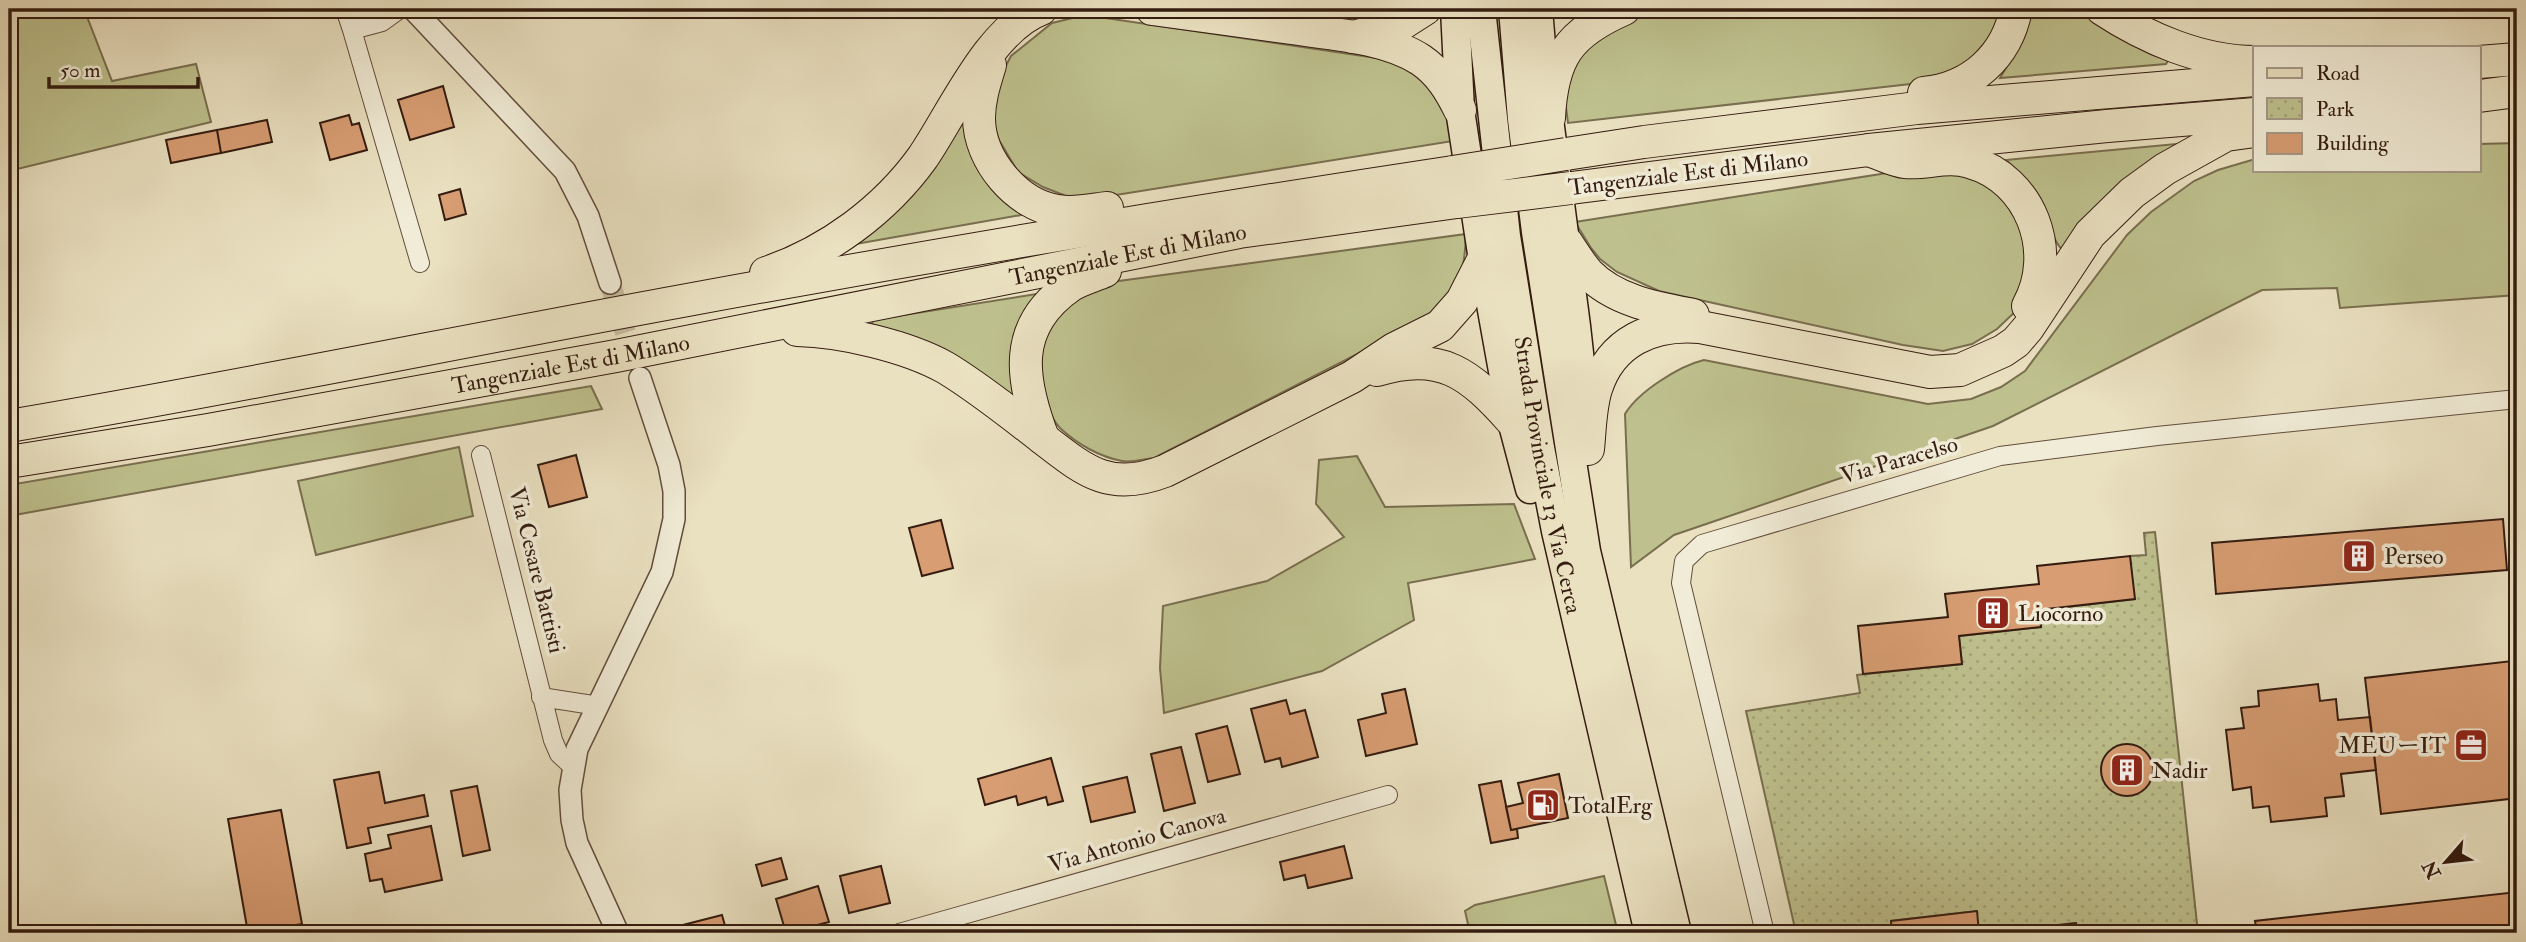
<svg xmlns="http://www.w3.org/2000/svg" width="2526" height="942" font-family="'IM FELL Double Pica','Noto Serif JP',serif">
<defs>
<pattern id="park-dots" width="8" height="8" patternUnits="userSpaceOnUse" patternTransform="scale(1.75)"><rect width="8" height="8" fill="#bec18e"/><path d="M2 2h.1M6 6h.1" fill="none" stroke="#a4a579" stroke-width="1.8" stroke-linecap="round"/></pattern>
</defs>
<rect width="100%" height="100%" fill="#eae1c1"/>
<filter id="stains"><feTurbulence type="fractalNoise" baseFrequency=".00286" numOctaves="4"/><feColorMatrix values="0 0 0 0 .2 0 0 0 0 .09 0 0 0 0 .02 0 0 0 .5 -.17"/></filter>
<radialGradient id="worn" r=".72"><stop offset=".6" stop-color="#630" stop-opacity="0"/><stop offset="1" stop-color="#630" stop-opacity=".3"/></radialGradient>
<!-- grass -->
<path fill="#bec18e" stroke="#796e4f" stroke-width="2" d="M9,9H84L112,81L196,64L211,122L9,171Z
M1652,9H2004L2001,25L1969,61L1937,81L1568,123L1563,85L1588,43L1622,22Z
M2029,9H2079L2169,59L2166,64L2000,78L2018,48Z
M1085,15L1390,60L1424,75L1446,108L1453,141L1091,199L1066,196L1043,187L1018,172L999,140L990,113L999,79L1011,56L1052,23Z
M968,117L1003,197L1021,215L850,245Z
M2187,143L2064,251C2052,242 2051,223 2044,211C2034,192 2022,174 2006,160Z
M2517,143V295L2340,308L2337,288L2262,290L1993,426L1674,535L1631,567L1625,414C1638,392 1679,366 1704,360L1928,404L1971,399L2001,387L2025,371L2127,235L2151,212L2194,181L2218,170L2255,159V170H2479V144Z
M1919,168L1958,169L2000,189L2031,247L2019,308L1997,329L1972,344L1943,351L1903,345L1659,291L1617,272L1600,259L1591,248L1575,222Z
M1466,234C1464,283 1457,289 1422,321L1154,458C1144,459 1131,463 1122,461C1100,457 1077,444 1060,428C1041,408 1036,349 1048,324C1058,304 1084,293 1104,283Z
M1049,292C1032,323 1000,363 1016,399L873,330L872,320Z
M591,386L602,409L9,516V485Z
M459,447L473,516L316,555L298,481Z
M1357,456L1385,507L1514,504L1535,559L1408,583L1414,620L1322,671L1164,713L1160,668L1163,606L1267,581L1344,537L1316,504L1319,460Z
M1604,876L1618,933H1470L1465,911L1475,905Z"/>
<!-- park -->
<path fill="url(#park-dots)" stroke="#796e4f" stroke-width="2" d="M2155,532L2198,933H2077L2075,923L1979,933L1976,911L1891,921L1892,933H1796L1746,711L1860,693L1857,675L1962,664L1959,636L2041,627L2039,610L2134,599L2130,556L2146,555L2144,533Z"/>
<!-- building -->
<path fill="#d89d73" stroke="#341c10" stroke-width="2" d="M443,86L454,127L410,140L398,100Z
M349,115L352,125L359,123L367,150L330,160L320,123Z
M267,120L272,142L221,153L217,130Z
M217,130L221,153L171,163L166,140Z
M460,189L466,214L445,220L439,195Z
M576,455L587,497L549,507L538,465Z
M2503,519L2507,570L2216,594L2212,543Z
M941,520L953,568L922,576L909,528Z
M2130,556L2135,599L2039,610L2041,627L1959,636L1962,664L1863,674L1858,626L1948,617L1945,594L2039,584L2037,566Z
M2512,661L2517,709V798L2381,814L2365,678Z
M2318,684L2320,701L2336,699L2338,720L2370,717L2376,770L2341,774L2344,796L2325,798L2327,816L2271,822L2269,806L2253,808L2251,787L2233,790L2226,730L2244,728L2241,708L2259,706L2258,691Z
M1405,689L1417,744L1366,756L1358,720L1386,713L1382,694Z
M1286,700L1290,714L1305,710L1318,757L1282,767L1280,758L1265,762L1251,709Z
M1227,726L1240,774L1208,782L1196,734Z
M2101 770a26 26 0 1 1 52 0a26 26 0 1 1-52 0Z
M1181,747L1195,803L1164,811L1151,754Z
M1051,758L1063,801L1048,805L1046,797L1018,805L1016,796L985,805L978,779Z
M379,772L385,803L424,795L428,816L368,828L371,843L347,848L334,780Z
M1559,774L1568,818L1511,830L1506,807L1523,803L1518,783Z
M1127,777L1135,812L1091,822L1083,787Z
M1501,781L1511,830L1517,829L1518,838L1491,843L1479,785Z
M477,786L490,850L463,856L451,791Z
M281,810L302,924L248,933L228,819Z
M431,826L442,880L385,892L382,879L370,881L365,854L391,848L388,835Z
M1344,846L1352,878L1308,888L1305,875L1284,880L1280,862Z
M781,858L787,879L762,886L756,865Z
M881,866L890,903L849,913L840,876Z
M818,886L829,922L786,933L776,899Z
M2517,892V933H2257L2255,921Z
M1977,911L1979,933H1892L1891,921Z
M722,915L727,933H672L671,928Z
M2076,923L2077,933H1991L2034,928Z"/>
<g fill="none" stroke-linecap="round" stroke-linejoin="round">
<!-- tertiary-tunnel -->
<path stroke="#c6ba9e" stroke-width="21" stroke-dasharray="21 10" stroke-linecap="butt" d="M610,283L635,363"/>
<!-- minor casing -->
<g stroke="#624d3c" stroke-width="20">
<path id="minor" d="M345,9L352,30L382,22L400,9
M352,30L420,263
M481,455L553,740L559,754L573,767
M541,697L599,706
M899,933L1388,795
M1765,933L1681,583L1684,561L1702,544L2000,456L2157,436L2517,399"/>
</g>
<!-- tertiary casing -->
<g stroke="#624d3c" stroke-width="24">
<path id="tertiary" d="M413,9L565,171L588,216L610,283
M618,933L577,843L572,820L570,790L577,749L662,572L674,519V491L669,465L640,378"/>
</g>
<!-- primary casing -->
<g stroke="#341c10" stroke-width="31">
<g id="primary">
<path d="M1455,9L1460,110L1483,260L1512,421L1530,489"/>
<path id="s1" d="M1481,9L1506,236L1540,448L1556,531L1649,933"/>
<path d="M1513,9L1522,119L1536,232L1586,551L1677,933"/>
<path d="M1538,9L1544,81L1576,326L1586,416"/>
</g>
</g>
<!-- motorway casing -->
<g stroke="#341c10" stroke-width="34">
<g id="motorway">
<path d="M1152,9C1198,15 1245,22 1291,28C1331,34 1386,37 1421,60C1440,73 1450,90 1460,110"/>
<path d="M2102,9C2146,38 2201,62 2255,62"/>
<path d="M1353,37L1400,25L1425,9"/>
<path d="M2479,62L2517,59"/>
<path d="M990,65C985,82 979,99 979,118C979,160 1017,205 1058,211C1073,214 1091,210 1107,208"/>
<path d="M1924,93C1972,88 2007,56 2016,9"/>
<path d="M2479,96L2517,91"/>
<path d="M1549,118C1552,57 1569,33 1624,9"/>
<path d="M1869,150C1881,154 1894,161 1905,162C1927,164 1948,155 1970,162C2031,179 2058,252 2028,306"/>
<path d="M1566,154L1644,142L1917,108L2255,80"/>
<path d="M1571,188L1869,150L2107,126L2255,114"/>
<path d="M1566,242C1573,252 1580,264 1588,273C1615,301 1657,308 1693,315"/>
<path d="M766,273C828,252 885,210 923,157C953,113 990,28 1041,9"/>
<path d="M797,330C841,331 907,346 946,368C979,388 1010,413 1041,437C1084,470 1108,493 1165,471L1352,377L1394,349L1440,326L1462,301L1483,260"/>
<path d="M1377,370C1441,350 1470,374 1512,421"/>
<path d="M9,426C234,388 458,342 682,301C938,254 1195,211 1453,172"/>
<path d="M1043,438C1021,380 1011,327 1070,286C1081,279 1094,276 1105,271"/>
<path d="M1588,449C1590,430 1590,408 1596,389C1611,341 1653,323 1700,327L1930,372L1960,370L2003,351L2016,342L2028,328L2090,234L2132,193L2165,169L2226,135L2255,131"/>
<path id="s2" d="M9,462L208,430L616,356L1239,232L1457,202"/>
</g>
</g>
<!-- minor -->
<use href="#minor" stroke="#f1ecd7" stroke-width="18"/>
<!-- tertiary -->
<use href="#tertiary" stroke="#f1ecd7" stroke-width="21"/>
<!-- primary -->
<use href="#primary" stroke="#eae1c1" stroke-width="28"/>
<!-- motorway -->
<use href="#motorway" stroke="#eae1c1" stroke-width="32"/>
<!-- motorway-bridge casing -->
<g stroke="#341c10" stroke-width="34" stroke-linecap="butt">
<path id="motorway-bridge" d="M1453,172L1566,154
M1457,202L1571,188"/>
</g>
<!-- motorway-bridge -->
<use href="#motorway-bridge" stroke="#eae1c1" stroke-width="32"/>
</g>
<!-- icons -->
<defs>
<g id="building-square" transform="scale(1.75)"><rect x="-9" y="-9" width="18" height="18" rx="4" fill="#8f2418" stroke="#f1ecd7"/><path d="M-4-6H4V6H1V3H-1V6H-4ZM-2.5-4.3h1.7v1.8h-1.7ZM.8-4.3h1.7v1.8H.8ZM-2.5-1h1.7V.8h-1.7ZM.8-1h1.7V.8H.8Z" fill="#fff"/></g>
<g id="office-square" transform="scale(1.75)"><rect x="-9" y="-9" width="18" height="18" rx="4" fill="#8f2418" stroke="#f1ecd7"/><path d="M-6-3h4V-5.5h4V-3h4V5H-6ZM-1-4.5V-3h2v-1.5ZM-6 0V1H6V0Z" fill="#fff"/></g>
<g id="fuel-square" transform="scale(1.75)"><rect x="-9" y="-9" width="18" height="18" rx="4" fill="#8f2418" stroke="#f1ecd7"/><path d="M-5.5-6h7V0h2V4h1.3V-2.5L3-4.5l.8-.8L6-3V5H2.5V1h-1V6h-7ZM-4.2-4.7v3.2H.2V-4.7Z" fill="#fff"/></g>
</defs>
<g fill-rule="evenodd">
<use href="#building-square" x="2359" y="556"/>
<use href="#building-square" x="1993" y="613"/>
<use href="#office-square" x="2471" y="745"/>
<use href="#building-square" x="2127" y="770"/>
<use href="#fuel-square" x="1543" y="805"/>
</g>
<g text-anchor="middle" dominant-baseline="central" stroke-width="7" stroke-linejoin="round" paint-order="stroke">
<!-- street labels -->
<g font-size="23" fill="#341c10" stroke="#f1ecd7">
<text transform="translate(1688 173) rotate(-7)">Tangenziale Est di Milano</text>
<text stroke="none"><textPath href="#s2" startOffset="1138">Tangenziale Est di Milano</textPath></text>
<text stroke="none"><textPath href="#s2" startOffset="570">Tangenziale Est di Milano</textPath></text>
<text transform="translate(1899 460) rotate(-16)">Via Paracelso</text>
<text stroke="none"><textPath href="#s1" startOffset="471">Strada Provinciale 13 Via Cerca</textPath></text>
<text transform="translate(537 570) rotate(76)">Via Cesare Battisti</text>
<text transform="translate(1137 840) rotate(-16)">Via Antonio Canova</text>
</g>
<!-- poi labels -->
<g font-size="23" fill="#341c10" stroke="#f1ecd7" text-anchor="start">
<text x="2384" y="556">Perseo</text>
<text x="2018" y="613">Liocorno</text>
<text x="2446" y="745" text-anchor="end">MEUーIT</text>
<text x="2152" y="770">Nadir</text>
<text x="1568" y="805">TotalErg</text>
</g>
</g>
<!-- margin -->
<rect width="2526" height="942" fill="none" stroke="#eae1c1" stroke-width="35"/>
<rect x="10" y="10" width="2505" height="921" fill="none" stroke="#341c10" stroke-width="3.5"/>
<rect x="18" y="18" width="2491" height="907" fill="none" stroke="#341c10" stroke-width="2"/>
<!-- legend -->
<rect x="2253" y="46" width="228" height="126" fill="#f1ecd7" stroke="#a59987" stroke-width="2"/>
<rect x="2267" y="68" width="35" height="10" fill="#eae1c1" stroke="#a59987" stroke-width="2"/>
<text x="2316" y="80" font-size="21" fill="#341c10">Road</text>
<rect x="2267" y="98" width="35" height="21" fill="url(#park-dots)" stroke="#a59987" stroke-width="2"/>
<text x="2316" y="116" font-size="21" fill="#341c10">Park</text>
<rect x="2267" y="133" width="35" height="21" fill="#d89d73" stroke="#a59987" stroke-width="2"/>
<text x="2316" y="150" font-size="21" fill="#341c10">Building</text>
<!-- north arrow -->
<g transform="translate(2446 862) rotate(242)" stroke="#f1ecd7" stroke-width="5" paint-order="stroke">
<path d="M0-5L12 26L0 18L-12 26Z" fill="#341c10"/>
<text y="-10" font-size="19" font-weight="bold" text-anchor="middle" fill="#341c10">N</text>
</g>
<!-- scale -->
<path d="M49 77v10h149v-10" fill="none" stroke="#341c10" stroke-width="3.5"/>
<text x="60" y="77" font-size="21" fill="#341c10" stroke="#f1ecd7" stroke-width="5" paint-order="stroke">50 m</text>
<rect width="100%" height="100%" filter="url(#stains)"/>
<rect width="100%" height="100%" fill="url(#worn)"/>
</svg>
